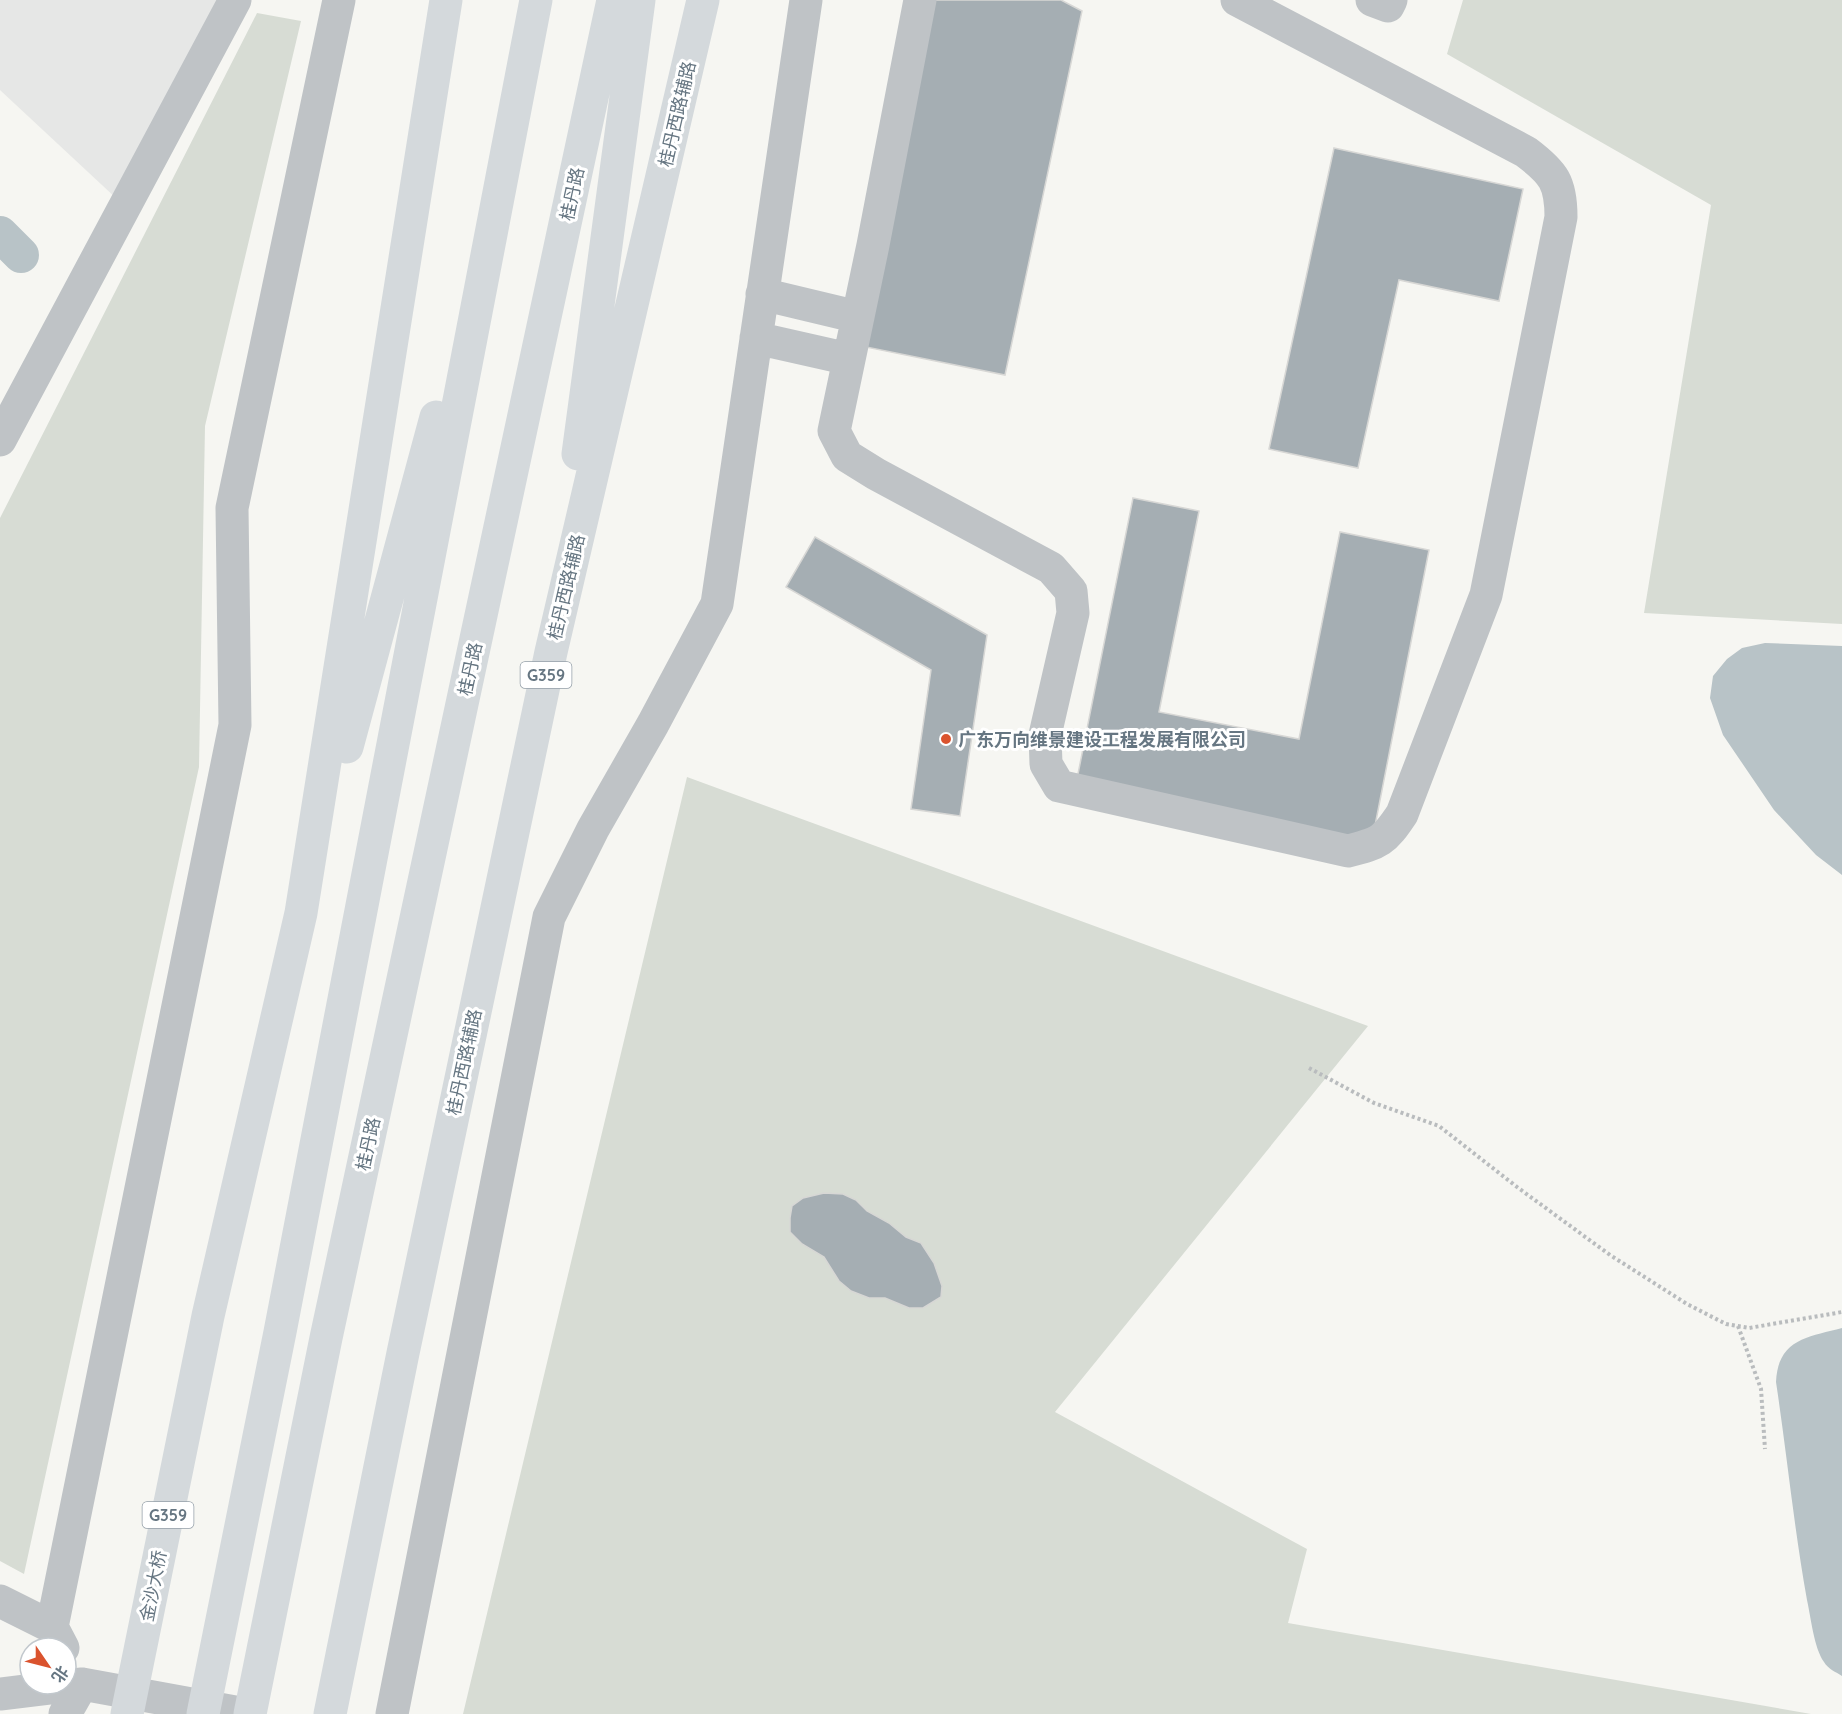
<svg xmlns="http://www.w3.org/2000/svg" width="1842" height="1714" font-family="Quicksand,'Noto Sans SC',sans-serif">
<rect width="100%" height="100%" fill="#f6f6f2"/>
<!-- built -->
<path fill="#e6e7e6" d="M0,0H241L117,199L0,90Z"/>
<!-- green -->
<path fill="#d7dcd4" d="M1463,0H1842V624L1644,613L1711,205L1447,54Z
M257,13L301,21L205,426L199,767L24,1574L0,1561V518Z
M687,777L1368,1026L1055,1412L1307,1549L1288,1623L1811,1714H463Z"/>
<!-- water -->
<path fill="#b8c3c7" d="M1765,643L1842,646V875L1816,855L1774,810L1723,735L1710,698L1713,676L1727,659L1742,648Z
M1842,1328V1676C1836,1672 1828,1669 1824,1662C1814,1648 1811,1618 1807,1600C1794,1528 1787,1455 1776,1382C1778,1339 1808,1337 1842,1328Z"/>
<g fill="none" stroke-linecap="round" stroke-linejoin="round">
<!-- canal -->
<path stroke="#b8c3c7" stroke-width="36" d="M0,234L21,255"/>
</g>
<!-- building -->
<path fill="#a5aeb3" stroke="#d7d7d5" stroke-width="1.5" d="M934,0H1061L1082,11L1005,375L866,347Z
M1334,148L1523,189L1499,301L1399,280L1358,468L1269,449Z
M1133,498L1199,511L1159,712L1299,739L1340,532L1429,550L1372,841L1076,784Z
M815,537L987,635L960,816L911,809L931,670L786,587Z
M824,1193L843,1194L856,1200L867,1211L889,1223L906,1237L921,1243L934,1263L942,1286L941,1297L923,1308H909L885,1298H869L851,1291L839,1281L824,1257L802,1244L790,1232V1218L792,1206L803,1198Z"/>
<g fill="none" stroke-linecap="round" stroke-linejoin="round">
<!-- path -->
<path stroke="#b9bcbe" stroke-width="4" stroke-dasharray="3 3" stroke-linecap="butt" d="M1309,1068L1374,1103L1439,1126L1517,1187L1610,1255L1687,1304L1726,1324L1749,1328L1842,1312
M1738,1326L1761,1389L1765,1449"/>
<!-- minor -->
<path stroke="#bfc3c6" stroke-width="33" d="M920,0L873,245L834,431L847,456L876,474L1051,568L1071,591L1073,613L1045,735L1046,764L1059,786L1348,851C1380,843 1384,841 1402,814L1486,595L1561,217C1561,183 1554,173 1526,152L1237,0
M1372,0L1388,6L1391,0
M762,294L858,317
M756,338L849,359
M0,440L235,0
M0,1601L52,1627L63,1648
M52,1627L235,725L232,508L339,0
M0,1694L82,1684L246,1714
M65,1714L82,1684
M392,1714L549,917L593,829L653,724L717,604L806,0"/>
<!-- highway -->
<path stroke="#d4d9dc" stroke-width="33" d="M578,454L639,0
M347,747L436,417
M127,1714L208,1316L301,913L446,0
M203,1714L280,1332L536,0
M250,1714L326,1338L613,0
M330,1714L403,1353L551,652L703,0"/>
</g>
<!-- markers -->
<circle fill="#da532e" stroke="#fff" stroke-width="2" cx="946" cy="739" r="6"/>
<g text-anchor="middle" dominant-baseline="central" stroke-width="6" stroke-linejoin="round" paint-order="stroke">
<!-- shield labels -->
<g fill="#fff" stroke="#949fa8" stroke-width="1.5">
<rect x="520.5" y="662" width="51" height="26" rx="4.5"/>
<rect x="142.5" y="1502" width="51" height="26" rx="4.5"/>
</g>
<g font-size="16" font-weight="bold" fill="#667682">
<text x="546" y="675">G359</text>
<text x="168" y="1515">G359</text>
</g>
<!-- street labels -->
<g font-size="18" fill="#667682" stroke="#fff">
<text transform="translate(677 114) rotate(-77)">桂丹西路辅路</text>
<text transform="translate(572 194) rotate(-78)">桂丹路</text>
<text transform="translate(566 587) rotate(-77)">桂丹西路辅路</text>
<text transform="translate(470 669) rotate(-78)">桂丹路</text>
<text transform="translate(464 1062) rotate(-78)">桂丹西路辅路</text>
<text transform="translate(368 1144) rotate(-78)">桂丹路</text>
<text transform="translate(153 1586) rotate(-79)">金沙大桥</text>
</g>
<!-- poi labels -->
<g font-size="18" font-weight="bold" fill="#667682" stroke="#fff" text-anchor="start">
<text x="958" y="739">广东万向维景建设工程发展有限公司</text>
</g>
</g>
<!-- north arrow -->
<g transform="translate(48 1666) rotate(125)"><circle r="28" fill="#ffffff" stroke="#c2c8cd" stroke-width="1.5"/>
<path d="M0-4.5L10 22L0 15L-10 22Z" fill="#da532e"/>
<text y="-9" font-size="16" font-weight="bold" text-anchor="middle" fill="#667682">北</text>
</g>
</svg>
